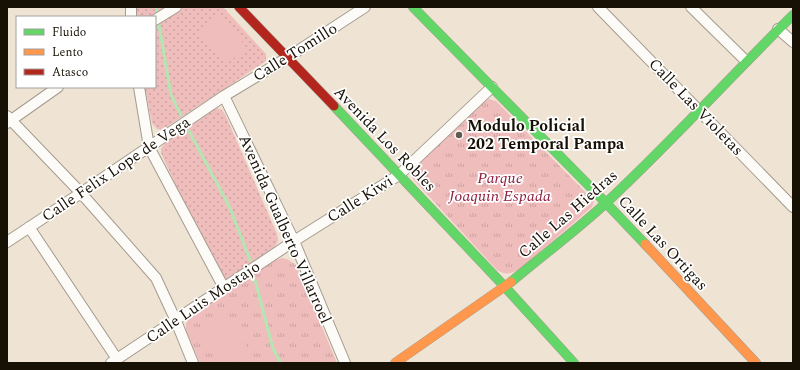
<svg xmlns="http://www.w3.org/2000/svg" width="800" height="370" font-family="Spectral,serif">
<defs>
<pattern id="grass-dots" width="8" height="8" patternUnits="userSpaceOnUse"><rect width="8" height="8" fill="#efbdbc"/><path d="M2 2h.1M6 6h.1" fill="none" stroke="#cca1a0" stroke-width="1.8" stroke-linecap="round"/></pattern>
<pattern id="park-tufts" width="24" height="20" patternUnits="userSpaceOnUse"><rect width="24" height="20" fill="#efbdbc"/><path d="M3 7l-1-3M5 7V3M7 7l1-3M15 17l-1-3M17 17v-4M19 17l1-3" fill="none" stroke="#cca1a0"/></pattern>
</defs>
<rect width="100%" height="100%" fill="#efe4d3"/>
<!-- grass -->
<path fill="url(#grass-dots)" d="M136,7H169L153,17H137Z
M184,7H223L266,54V61L162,130L157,129L152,123L145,87H155V25Z
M217,108L222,110L225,114L277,234L278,241L275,247L226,279H222L218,276L161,153V149L166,142Z"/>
<!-- park -->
<path fill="url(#park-tufts)" d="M489,99L496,101L594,201L592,207L519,270C510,274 505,275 497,270L413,179C411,173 413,169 417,165L485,101Z
M282,258L287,259L296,265L337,363H200L186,330V324L189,318L274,261Z"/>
<!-- garden -->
<path fill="#efbdbc" d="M220,15L247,48L226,64L199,32Z
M230,317L250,352L231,363H220L202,333Z"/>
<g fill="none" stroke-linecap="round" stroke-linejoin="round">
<!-- stream -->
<path stroke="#b4e6b3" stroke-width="3" d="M156,7L157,13
M159,25L171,95L181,115
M189,131L230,208L250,260
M255,280L273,349L281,363"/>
<!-- street casing -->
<g stroke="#a49b8e" stroke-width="12">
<path id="street" d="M131,7V17
M598,7L793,207
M691,7L746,61
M155,20L176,7
M778,29L793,42
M139,87L149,147L224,288
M224,96L294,241L345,363
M7,116L81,193L156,278L176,321L193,363
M7,123L58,87
M29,227L117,359
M7,242L81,193L224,96L287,58L365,7
M111,363L294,241L399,175L492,87"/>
</g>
<!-- fast casing -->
<g stroke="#a49b8e" stroke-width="10">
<path id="fast" d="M413,7L606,203L645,244
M334,106L505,287L574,363
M511,282C543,255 577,230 607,202C671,142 730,77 793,15"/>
</g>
<!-- slow casing -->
<g stroke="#a49b8e" stroke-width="10">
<path id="slow" d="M645,244L756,363
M395,363L511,282"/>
</g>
<!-- jam casing -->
<g stroke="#a49b8e" stroke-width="10">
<path id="jam" d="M239,7L334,106"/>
</g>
<!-- street -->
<use href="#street" stroke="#fdfbf8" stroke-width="10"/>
<!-- fast -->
<use href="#fast" stroke="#63d668" stroke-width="9"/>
<!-- slow -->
<use href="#slow" stroke="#ff974d" stroke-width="9"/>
<!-- jam -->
<use href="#jam" stroke="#b3261e" stroke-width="9"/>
</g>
<!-- markers -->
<circle fill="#635a4d" stroke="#fff" stroke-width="1.5" cx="459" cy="135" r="4"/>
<g text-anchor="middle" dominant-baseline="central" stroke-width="3.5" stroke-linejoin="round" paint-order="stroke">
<!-- street labels -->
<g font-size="16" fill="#171005" stroke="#fff">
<text transform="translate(295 52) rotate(-32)">Calle Tomillo</text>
<text transform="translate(696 107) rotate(46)">Calle Las Violetas</text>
<text transform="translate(385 139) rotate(46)">Avenida Los Robles</text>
<text transform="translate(116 169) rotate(-34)">Calle Felix Lope de Vega</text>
<text transform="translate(360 199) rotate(-32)">Calle Kiwi</text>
<text transform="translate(568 214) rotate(-41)">Calle Las Hiedras</text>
<text transform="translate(285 229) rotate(66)">Avenida Gualberto Villarroel</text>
<text transform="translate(663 243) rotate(47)">Calle Las Ortigas</text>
<text transform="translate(203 302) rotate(-34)">Calle Luis Mostajo</text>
</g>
<!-- poi labels -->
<g font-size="16" font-weight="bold" fill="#171005" stroke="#fff" text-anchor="start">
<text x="467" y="126">Modulo Policial<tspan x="467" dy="18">202 Temporal Pampa</tspan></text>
</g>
<!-- park labels -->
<g font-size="16" font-style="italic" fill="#901e40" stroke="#fff">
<text x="500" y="178">Parque<tspan x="500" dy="18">Joaquin Espada</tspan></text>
</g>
</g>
<!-- border -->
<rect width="800" height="370" fill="none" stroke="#171005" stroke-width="16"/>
<!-- legend -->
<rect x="16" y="16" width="140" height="72" fill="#ffffff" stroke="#a29f9b"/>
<rect x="24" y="29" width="20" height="6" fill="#63d668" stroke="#a29f9b"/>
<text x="52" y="36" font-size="12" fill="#171005">Fluido</text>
<rect x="24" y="49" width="20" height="6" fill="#ff974d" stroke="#a29f9b"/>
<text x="52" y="56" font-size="12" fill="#171005">Lento</text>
<rect x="24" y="69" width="20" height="6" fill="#b3261e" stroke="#a29f9b"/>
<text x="52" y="76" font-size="12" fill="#171005">Atasco</text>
</svg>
